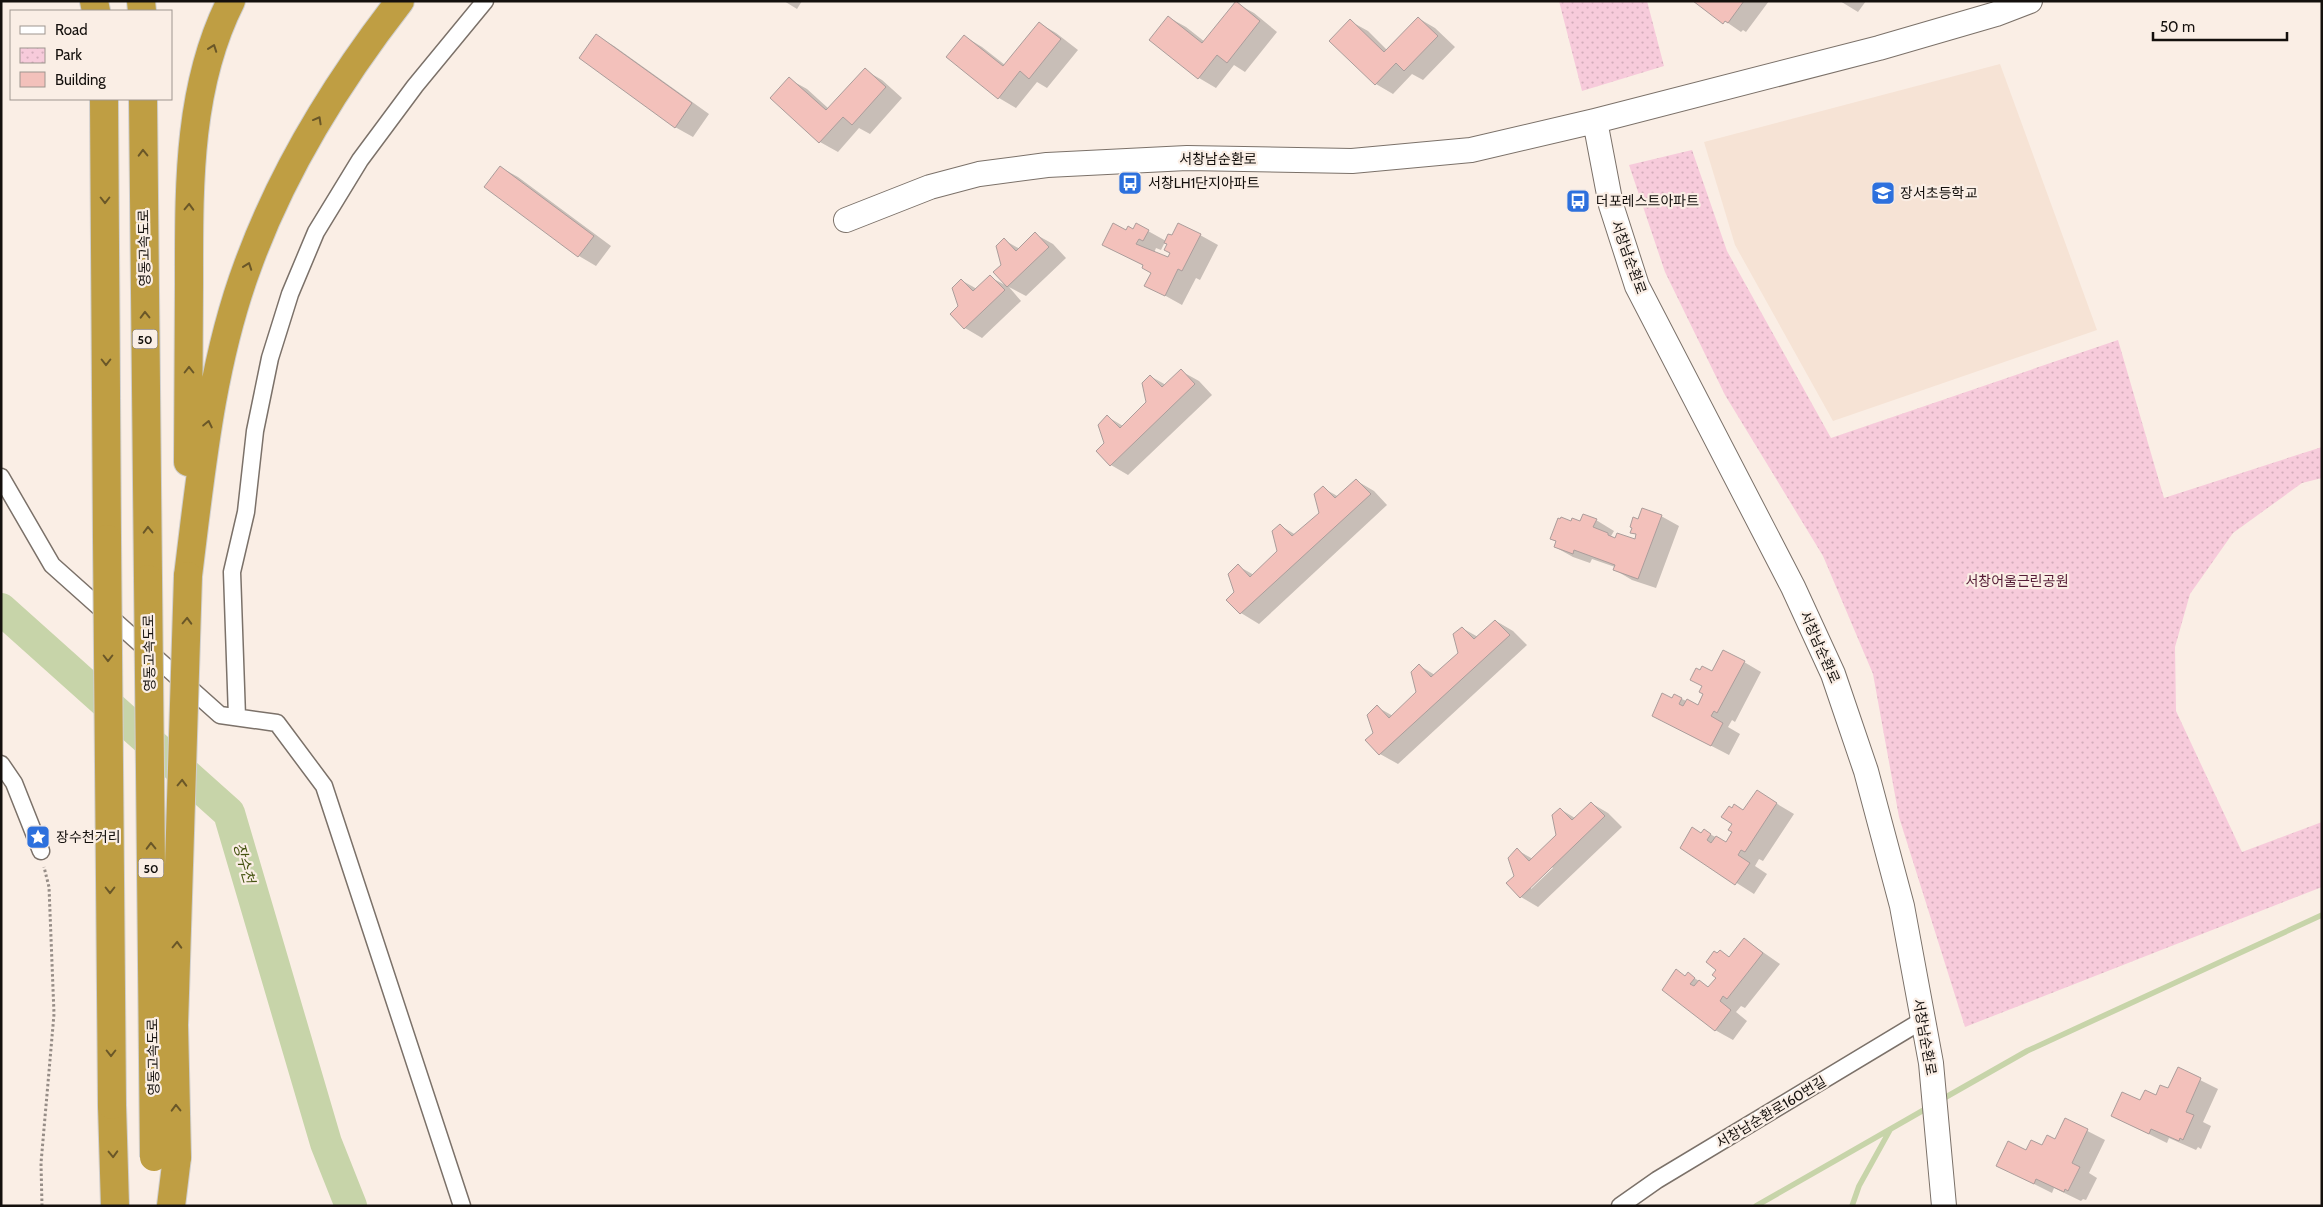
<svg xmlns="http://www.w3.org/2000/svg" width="2323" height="1207" font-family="Cabin,'Noto Sans KR',sans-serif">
<defs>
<pattern id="park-dots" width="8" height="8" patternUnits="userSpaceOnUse" patternTransform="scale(1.25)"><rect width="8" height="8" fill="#f7cbdb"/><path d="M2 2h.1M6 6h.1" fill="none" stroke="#d3adbb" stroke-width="1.8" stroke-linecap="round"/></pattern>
</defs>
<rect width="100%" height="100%" fill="#faeee5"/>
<!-- built -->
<path fill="#f6e3d5" d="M2000,64L2097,330L1833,421L1735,245L1704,142Z"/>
<!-- park -->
<path fill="url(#park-dots)" d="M1559,1H1647L1664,66L1582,91Z
M1692,150L1727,251L1831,438L2118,340L2164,498L2322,447V478L2302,483L2233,533L2190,594L2175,647L2176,711L2242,852L2322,822V887L1965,1027L1899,817L1873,674L1823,556L1725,395L1665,272L1629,165Z"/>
<!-- shadow -->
<path fill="#0003" fill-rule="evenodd" d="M784,1H802L797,9Z
M1696,1H1769L1746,32L1743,30L1741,32Z
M1840,1H1866L1858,12Z
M1236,3L1254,13L1277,32L1245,72L1234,65L1216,88L1199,78L1168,17L1186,27L1205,42Z
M1418,18L1435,28L1455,47L1423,80L1412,74L1393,94L1376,84L1350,21L1368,31L1387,50Z
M1039,23L1056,33L1078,50L1047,88L1037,82L1016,108L999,98L964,36L982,47L1005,65Z
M597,36L614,46L709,114L693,137L675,127Z
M865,70L882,80L902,98L870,134L859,128L838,152L820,142L772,98L789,79L807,89L829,109Z
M500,167L518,177L611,246L596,266L579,256Z
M1133,230L1148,231L1166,241L1172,237L1200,235L1218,245L1200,280L1196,278L1182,305L1146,285L1152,273L1144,266L1121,254L1127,232ZM1165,242L1169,244L1172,253L1168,259L1154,253L1156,248L1161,250Z
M1035,234L1053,244L1066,258L1026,296L1009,287L1021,301L982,338L965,328L959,307L961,280L977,289L990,277L1007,286L1002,266L1004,240L1020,249Z
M1181,371L1199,381L1212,395L1128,475L1111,465L1105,443L1108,417L1123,426L1148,403L1150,376L1166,385Z
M1357,481L1374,491L1387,505L1259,624L1241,613L1228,600L1235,592L1238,566L1254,575L1278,552L1281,526L1296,535L1320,513L1323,488L1339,497Z
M1661,516L1679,526L1656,588L1632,580L1615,570V567L1592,559L1590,563L1573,557L1555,547L1557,542L1551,539L1572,523L1596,520L1614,531L1611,536L1616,539L1635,541L1638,535L1632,532L1639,520Z
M1496,621L1513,631L1527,645L1398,764L1380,754L1367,740L1374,733L1377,707L1393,716L1417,692L1420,666L1435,675L1459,654L1462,628L1478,637Z
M1744,662L1761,672L1735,722L1732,720L1728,727L1740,734L1729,755L1671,725L1673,700L1675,696L1698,706L1712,673Z
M1774,802L1794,814L1763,861L1759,859L1755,866L1767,874L1754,894L1682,848L1704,831L1727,843L1744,811Z
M1591,803L1608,813L1622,827L1538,907L1521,897L1515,876L1517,850L1533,859L1558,835L1560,809L1575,818ZM1551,866L1553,868L1531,889V886Z
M1744,939L1780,964L1745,1008L1741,1006L1736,1012L1747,1021L1733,1040L1715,1030L1664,990L1688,974L1710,988L1718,978V955L1720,952L1730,957Z
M2178,1069L2218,1089L2203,1122L2211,1126L2201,1149L2198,1147L2196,1150L2169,1138L2167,1143L2112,1116L2169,1090Z
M2066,1120L2105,1140L2089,1173L2097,1178L2086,1200L2083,1199L2081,1201L2054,1188L2052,1193L2016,1175L2027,1152L2055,1141Z"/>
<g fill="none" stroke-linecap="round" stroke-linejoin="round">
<!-- stream -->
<path stroke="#c7d4a9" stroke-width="5.5" d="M1939,1101L2027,1051L2322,915
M1756,1206L1929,1107
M1852,1206L1859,1186L1890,1130"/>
<!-- river -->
<path stroke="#c7d4a9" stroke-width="32" d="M1,609L229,813L326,1143L351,1206"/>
</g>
<!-- building -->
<path fill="#f3c1bb" stroke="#ab9d9b" d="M1236,1L1260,21L1227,63L1217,55L1198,79L1149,40L1168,16L1202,43Z
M1693,1H1744L1728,23L1725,21L1723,24Z
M1418,17L1438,36L1404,71L1396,63L1375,85L1329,41L1350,19L1384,52Z
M1039,22L1061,39L1029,79L1020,71L998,99L946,57L964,35L1003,66Z
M596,34L692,103L675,128L579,58Z
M865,68L886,87L852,125L843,117L819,143L770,98L789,77L826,110Z
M500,166L594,236L578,257L484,187Z
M1113,223L1126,230L1128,226L1133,229L1136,223L1149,230L1143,241L1139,239L1136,244L1168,257L1170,253L1164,250L1167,244L1164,243L1168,234L1172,235L1178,223L1201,234L1182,271L1178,269L1165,296L1144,286L1151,273L1142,268L1143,265L1102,245Z
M1035,232L1049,247L1007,287L993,272L1001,265L996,246L1004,238L1016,251Z
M990,275L1005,290L964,329L950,314L958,306L952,288L961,279L973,291Z
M1181,369L1195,384L1110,466L1096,451L1104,443L1098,425L1107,415L1120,428L1146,402L1142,383L1150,375L1162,387Z
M1356,479L1371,494L1240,614L1226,600L1234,592L1228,574L1238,564L1250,577L1277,551L1272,531L1280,524L1292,536L1319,513L1314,494L1323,486L1335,498Z
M1642,508L1662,515L1638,579L1613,570L1615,565L1574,550L1573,554L1554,547L1556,541L1550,539L1558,518L1560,519L1561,517L1571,521L1572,518L1580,521L1583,514L1597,519L1593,527L1608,533V535L1615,538L1617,533L1635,539L1636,534L1630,533L1632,528L1630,527L1633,517L1638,519Z
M1495,620L1510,635L1379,755L1365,740L1373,733L1367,715L1377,705L1389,718L1416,692L1411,672L1419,664L1431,677L1458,653L1453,634L1462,627L1474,639Z
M1723,650L1745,661L1717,713L1714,711L1711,716L1723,723L1711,746L1652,716L1662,693L1672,698L1674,694L1682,698L1679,704L1683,706L1687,699L1698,705L1703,694L1699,692L1702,686L1690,680L1696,668L1700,670L1702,666L1712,671Z
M1757,790L1777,803L1745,852L1741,850L1738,855L1750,863L1735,885L1680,848L1692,827L1701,833L1704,829L1711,834L1707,840L1711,843L1716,836L1726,842L1732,832L1728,830L1732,824L1721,817L1729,806L1732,808L1734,804L1743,810Z
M1591,802L1605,816L1520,898L1506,883L1514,876L1508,858L1517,848L1529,861L1556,835L1552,815L1560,808L1572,820Z
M1744,938L1763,953L1727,999L1723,996L1720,1001L1731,1010L1715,1031L1662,990L1676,969L1685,976L1688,972L1695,978L1690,984L1694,986L1699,980L1708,987L1716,978L1712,975L1716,970L1706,962L1714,951L1717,953L1720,950L1729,957Z
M2178,1067L2201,1078L2186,1112L2194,1115L2183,1140L2180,1138L2179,1141L2151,1129L2149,1134L2111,1116L2122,1092L2140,1100L2145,1090L2156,1095L2160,1085L2168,1088Z
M2065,1118L2088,1129L2072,1163L2080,1167L2068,1191L2065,1189L2064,1192L2036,1179L2034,1184L1996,1166L2008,1141L2026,1150L2031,1140L2042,1145L2047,1135L2055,1139Z"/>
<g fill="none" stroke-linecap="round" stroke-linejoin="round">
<!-- street casing -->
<g stroke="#7b7169" stroke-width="19">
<path id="street" d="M1,477L52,565L220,715L277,723L324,786L462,1206
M237,717L232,572L246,512L255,431L270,358L290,294L316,232L360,160L415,86L485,1
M1,764L14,783L41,851
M1620,1206L1657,1180L1923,1020"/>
</g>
<!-- secondary casing -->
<g stroke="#7b7169" stroke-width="26">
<path id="secondary" d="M1595,121L1611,205L1637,286L1793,587L1833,674L1866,771L1902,906L1931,1063L1944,1206
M846,220L930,187L979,174L1047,165L1187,158L1352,161L1471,150L1595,121L1879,48L1996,14L2030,1"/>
</g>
<!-- highway casing -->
<g stroke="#d0cfcf" stroke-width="30">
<path id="highway" d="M94,1L96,11
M141,1L142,11
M104,99L107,539
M143,99L148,579
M188,462C188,403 189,343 189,284C189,189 187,88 231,1
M188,576C201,472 211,364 248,265C283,169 337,82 400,1
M112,1105L115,1206
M171,1206L177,1157"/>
</g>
<!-- path -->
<path stroke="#968d87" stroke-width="3" stroke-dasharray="2.5 2.5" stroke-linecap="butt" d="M42,1206L41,1163L54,1014L49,887L44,867"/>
<!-- street -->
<use href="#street" stroke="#fff" stroke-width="16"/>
<!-- secondary -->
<use href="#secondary" stroke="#fff" stroke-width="24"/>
<!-- highway -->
<use href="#highway" stroke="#bf9e43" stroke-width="28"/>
<!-- highway-bridge casing -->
<g stroke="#d0cfcf" stroke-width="30" stroke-linecap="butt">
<path id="highway-bridge" d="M107,539L112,1105
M148,579L154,1157
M177,1157L174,1025L188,576"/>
</g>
<!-- highway-bridge -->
<use href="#highway-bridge" stroke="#bf9e43" stroke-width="28"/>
</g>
<!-- one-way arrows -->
<defs><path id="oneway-chevron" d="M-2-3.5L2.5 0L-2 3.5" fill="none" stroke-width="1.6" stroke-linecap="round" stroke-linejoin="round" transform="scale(1.25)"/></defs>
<g stroke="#6a5728">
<use href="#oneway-chevron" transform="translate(213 48) rotate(-70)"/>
<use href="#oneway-chevron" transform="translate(318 120) rotate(-61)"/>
<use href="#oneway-chevron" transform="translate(143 153) rotate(-91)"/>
<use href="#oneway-chevron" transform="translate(105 200) rotate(90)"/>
<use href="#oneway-chevron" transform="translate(189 207) rotate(-88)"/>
<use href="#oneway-chevron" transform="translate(248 266) rotate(-70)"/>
<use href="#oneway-chevron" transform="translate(145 315) rotate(-91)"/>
<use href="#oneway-chevron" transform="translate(106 362) rotate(90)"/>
<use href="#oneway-chevron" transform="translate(189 370) rotate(-90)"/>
<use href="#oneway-chevron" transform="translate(208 424) rotate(-78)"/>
<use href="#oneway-chevron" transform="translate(148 530) rotate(-91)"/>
<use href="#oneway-chevron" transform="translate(187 621) rotate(-88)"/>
<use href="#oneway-chevron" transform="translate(108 658) rotate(90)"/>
<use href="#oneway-chevron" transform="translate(182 783) rotate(-88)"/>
<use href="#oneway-chevron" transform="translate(151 846) rotate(-91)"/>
<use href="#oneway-chevron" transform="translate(110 890) rotate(90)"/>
<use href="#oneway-chevron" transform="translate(177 945) rotate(-88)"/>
<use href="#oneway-chevron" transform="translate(111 1053) rotate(90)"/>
<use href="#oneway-chevron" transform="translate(176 1108) rotate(-91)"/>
<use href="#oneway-chevron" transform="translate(113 1154) rotate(88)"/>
</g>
<!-- icons -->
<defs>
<g id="bus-square" transform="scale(1.25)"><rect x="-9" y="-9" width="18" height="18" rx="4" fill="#2d70dd" stroke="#faeee5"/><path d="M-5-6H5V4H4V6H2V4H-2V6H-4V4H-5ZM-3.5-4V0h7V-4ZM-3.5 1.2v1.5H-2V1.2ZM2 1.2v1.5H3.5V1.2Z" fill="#fff"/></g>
<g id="school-square" transform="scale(1.25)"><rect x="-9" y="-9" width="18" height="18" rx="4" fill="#2d70dd" stroke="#faeee5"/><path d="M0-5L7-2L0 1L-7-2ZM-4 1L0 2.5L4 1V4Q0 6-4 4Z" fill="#fff"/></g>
<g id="sight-square" transform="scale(1.25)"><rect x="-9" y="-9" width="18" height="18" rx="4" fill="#2d70dd" stroke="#faeee5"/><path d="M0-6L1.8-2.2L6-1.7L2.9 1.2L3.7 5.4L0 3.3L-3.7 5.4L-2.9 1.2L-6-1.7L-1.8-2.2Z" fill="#fff"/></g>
</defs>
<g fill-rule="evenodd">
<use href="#bus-square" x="1130" y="183"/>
<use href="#school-square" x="1883" y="193"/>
<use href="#bus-square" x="1578" y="201"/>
<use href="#sight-square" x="38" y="837"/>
</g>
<g text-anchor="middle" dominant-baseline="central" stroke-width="4.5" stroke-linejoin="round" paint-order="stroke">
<!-- shield labels -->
<g fill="#faeee5" stroke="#59534e" stroke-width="1">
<rect x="132.5" y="329.5" width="25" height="19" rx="4"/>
<rect x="138.5" y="858.5" width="25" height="19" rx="4"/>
</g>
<g font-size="12" font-weight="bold" fill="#14100d">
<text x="145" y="339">50</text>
<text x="151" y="868">50</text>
</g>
<!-- street labels -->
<g font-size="14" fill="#14100d" stroke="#faeee5">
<text x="1218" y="159">서창남순환로</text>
<text transform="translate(144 248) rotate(-91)">영동고속도로</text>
<text transform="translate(1629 257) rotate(70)">서창남순환로</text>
<text transform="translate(1820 647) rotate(66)">서창남순환로</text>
<text transform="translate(149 653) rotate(-91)">영동고속도로</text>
<text transform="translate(1925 1037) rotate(80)">서창남순환로</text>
<text transform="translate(153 1057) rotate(-91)">영동고속도로</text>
<text transform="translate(1771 1112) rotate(-31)">서창남순환로160번길</text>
</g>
<!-- poi labels -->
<g font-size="14" fill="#14100d" stroke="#faeee5" text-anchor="start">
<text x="1148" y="183">서창LH1단지아파트</text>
<text x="1900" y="193">장서초등학교</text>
<text x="1596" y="201">더포레스트아파트</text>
<text x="56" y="837">장수천거리</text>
</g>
<!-- park labels -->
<g font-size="14" fill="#551c36" stroke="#faeee5">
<text x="2017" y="581">서창어울근린공원</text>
</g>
<!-- water labels -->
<g font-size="15" font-style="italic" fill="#455311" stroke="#faeee5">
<text transform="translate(244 863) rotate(74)">장수천</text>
</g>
</g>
<!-- border -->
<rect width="2323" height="1207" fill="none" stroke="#14100d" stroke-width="5"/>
<!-- legend -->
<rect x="10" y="10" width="162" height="90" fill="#faeee5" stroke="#9e958f"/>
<rect x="20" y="26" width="25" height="8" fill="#ffffff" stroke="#9e958f"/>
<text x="55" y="35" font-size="15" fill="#14100d">Road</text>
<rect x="20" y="48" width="25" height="15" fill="url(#park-dots)" stroke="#9e958f"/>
<text x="55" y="60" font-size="15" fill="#14100d">Park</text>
<rect x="20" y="72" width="25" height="15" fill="#f3c1bb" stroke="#9e958f"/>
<text x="55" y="85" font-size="15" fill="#14100d">Building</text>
<!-- scale -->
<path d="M2153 32v8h134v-8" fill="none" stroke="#14100d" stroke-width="2.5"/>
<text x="2160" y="32" font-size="15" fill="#14100d" stroke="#faeee5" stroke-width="4" paint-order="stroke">50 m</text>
</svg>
